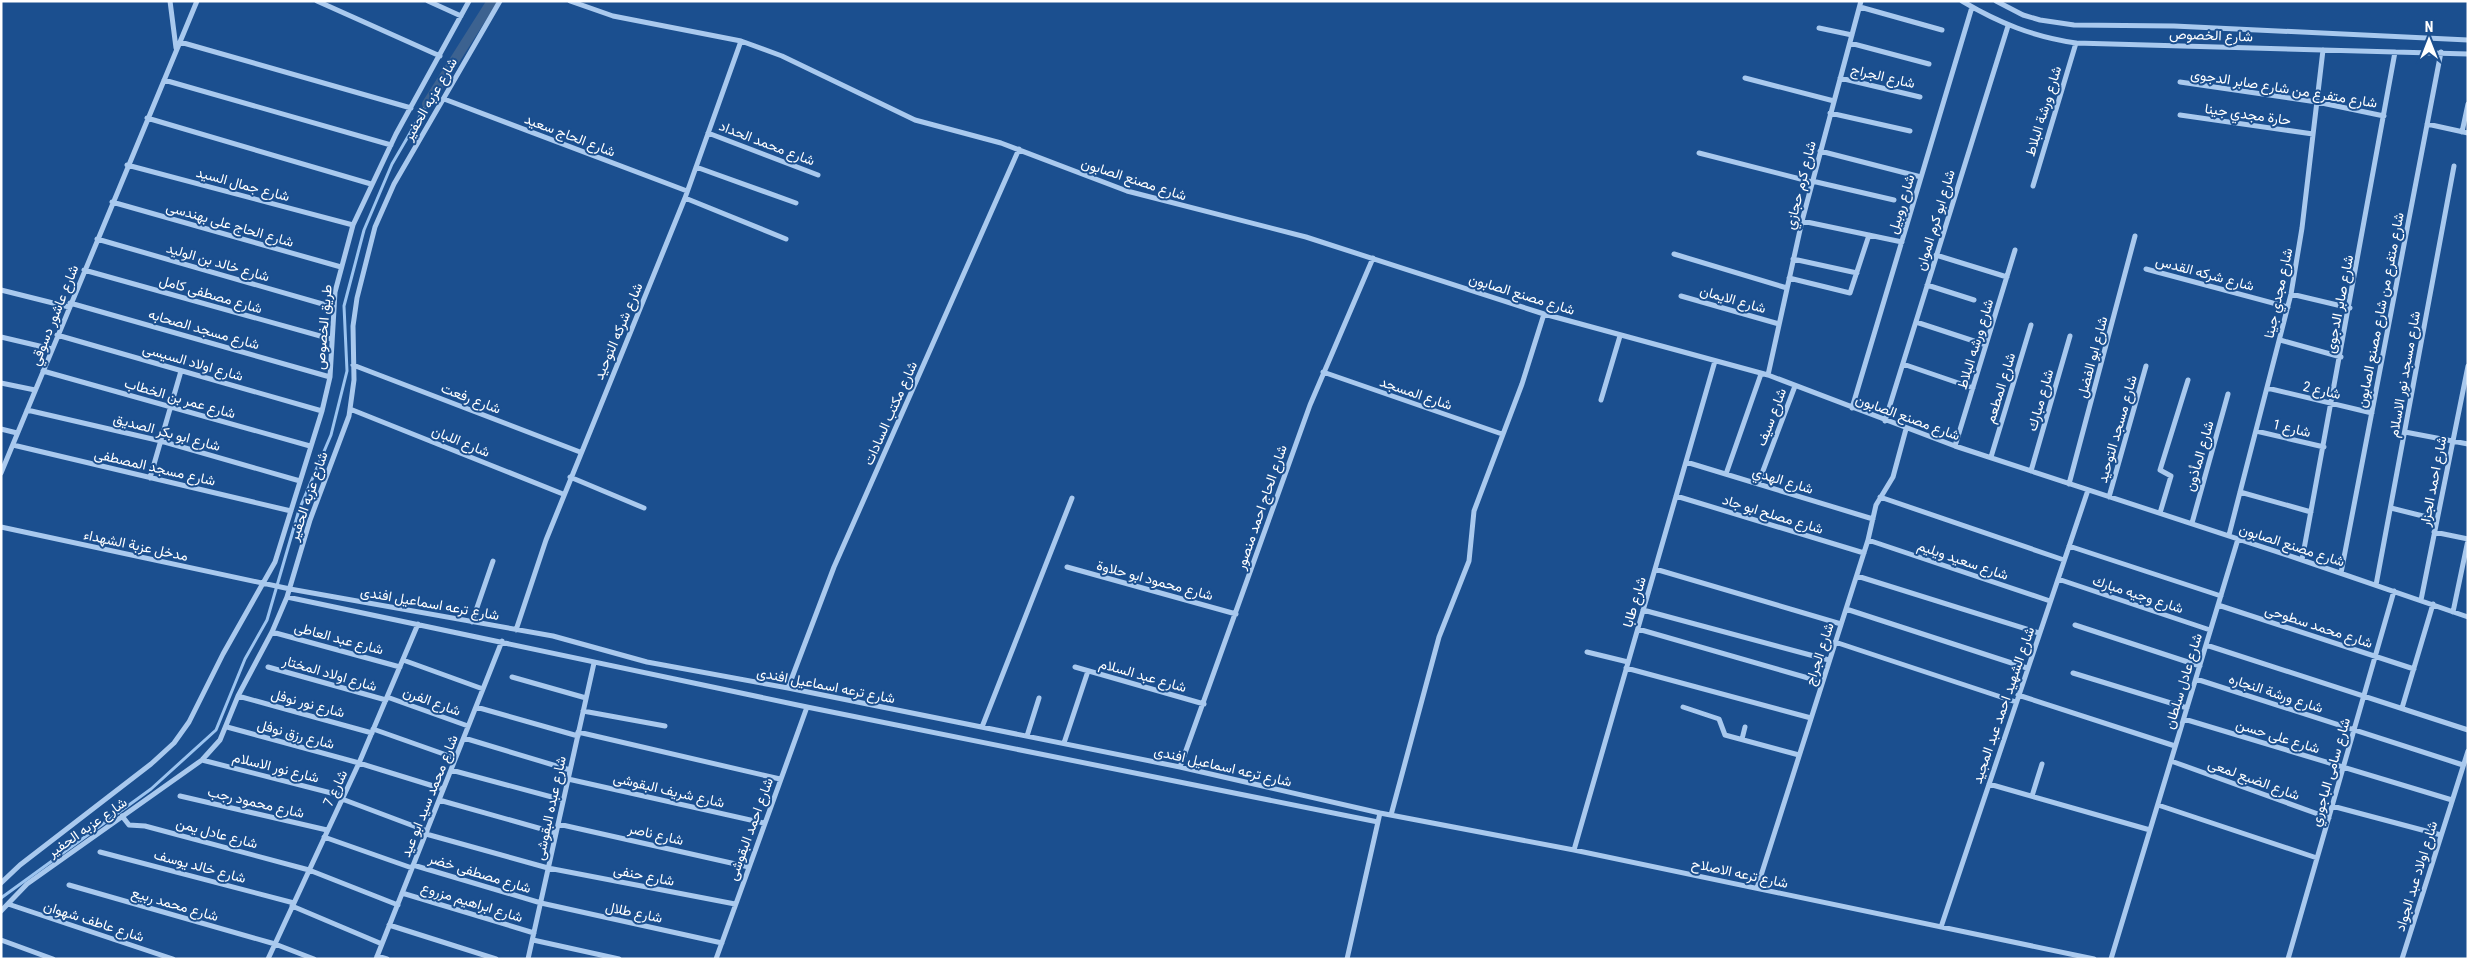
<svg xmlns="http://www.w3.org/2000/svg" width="2469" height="960" font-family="'Roboto Condensed',Vazirmatn,sans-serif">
<rect width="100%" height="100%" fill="#1b4f8f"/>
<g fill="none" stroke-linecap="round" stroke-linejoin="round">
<!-- stream -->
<path stroke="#9cc4f0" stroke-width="3" d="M1,898L151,789L216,730L245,659L267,620L299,510L331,435L347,371L344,306L364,230L392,164L427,104"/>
<!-- canal -->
<path stroke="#3c6290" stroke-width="10" d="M427,104L492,1"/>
<!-- street -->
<path stroke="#a9c9ee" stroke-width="5" d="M170,1L176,48
M317,1L440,56
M428,1L461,16
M570,1L613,16L741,41L782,56L915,120L1001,143L1127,191L1306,237L1544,314L1768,375L1955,446L2302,560L2468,617
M1962,1C1999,23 2034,37 2076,43L2468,54
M1996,1L2023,15L2040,20L2074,25L2174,26L2468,40
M1860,7L1942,30
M1819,28L1852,35
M180,42L411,108
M1850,43L1929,64
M1745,78L1834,101
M1840,78L1920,97
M164,80L391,145
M2180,82L2317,102L2384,116
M444,99L687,191
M1830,113L1910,131
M2180,115L2313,134
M147,118L371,184
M2427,124L2468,133
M2462,132L2468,104
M708,133L818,175
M1820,151L1921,177
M1699,153L1812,182
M127,165L353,225
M696,167L796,203
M1812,181L1894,200
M2033,186L2076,43
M685,198L786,239
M112,202L341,267
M1802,221L1902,242
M97,239L333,307
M1674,254L1787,288
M1936,255L2007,277
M1793,259L1857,273
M2146,269L2288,307
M84,270L331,339
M1789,278L1850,293L1869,235
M1927,285L1974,300
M1,290L69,307
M2291,294L2350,308
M1681,296L1779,324
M70,303L330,377
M1916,322L1986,345
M57,335L322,411
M1,337L52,349
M2280,340L2341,357
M1903,364L1973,388
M353,365L580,452
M43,371L310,446
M1323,372L1502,434
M1768,375L1802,221L1861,1
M1,383L35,390
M2267,388L2372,413
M1601,400L1620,336
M1852,408L1972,7
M350,409L563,494
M27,410L161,441L300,481
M1885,421L2008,26
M1,429L17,433
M2256,431L2324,447
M2405,432L2468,444
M13,445L291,511
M1955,446L2015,250
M1991,457L2031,325
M1686,462L1873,519
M2031,471L2070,336
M1,473L197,1
M1726,474L1761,374
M570,477L644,508
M150,478L181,371
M1758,484L1795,386
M2069,484L2135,236
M2240,492L2311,512
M1676,496L1864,553
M1880,497L2064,560
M2109,497L2146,366
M2391,508L2427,517
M2160,513L2171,476L2160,470L2188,380
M2192,523L2228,394
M1,527L290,589L553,636L647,662L788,688L1180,767L1380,813L1574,850L2094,959
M2434,532L2468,539
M2229,535L2291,294L2302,228L2323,50
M1868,540L2050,601
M2069,546L2221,596
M2302,560L2395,52
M1067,567L1236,614
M1655,569L1841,624
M2341,573L2441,52
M1857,576L2039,633
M2058,579L2210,630
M2376,585L2454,166
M287,597L807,707L1378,822
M2421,600L2468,366
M2218,605L2414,669
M1846,609L2027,668
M1643,610L1829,660
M2453,612L2468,540
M472,622L493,561
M2075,625L2200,666
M1638,629L1822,682
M516,630L546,540L685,198L741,41
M272,632L400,667
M1835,642L2016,702
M2206,645L2468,730
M1587,652L1628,662
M403,660L483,689
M268,667L386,700
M1075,667L1204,704
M1626,668L1811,718
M2073,673L2187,708
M512,677L586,698
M2196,679L2463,765
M788,688L834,567L1019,149
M2018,695L2175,746
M238,696L372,733
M387,697L468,726
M476,707L578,736
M1683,707L1719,719L1725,735L1799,755
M2402,708L2433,604
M583,711L665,726
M2184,719L2452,800
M227,727L359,763L443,789
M982,727L1072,498
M373,729L455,758
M578,732L780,779
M1027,736L1039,698
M464,738L570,770
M1742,739L1745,727
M1064,743L1088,671
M202,760L343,796
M2171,761L2329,818
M1180,767L1310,405L1373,258
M451,770L563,800
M568,779L764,823
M1989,784L2150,830
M180,796L327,830
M2032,796L2042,764
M342,799L427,831
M439,800L556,833
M2158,805L2317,858
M2332,806L2441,835
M1391,815L1439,637L1469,561L1474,511L1522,384L1544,314
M122,816L129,825L145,826L309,870L398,905
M558,824L749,867
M426,834L548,868L735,904
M324,837L412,868
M1574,850L1715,361
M100,852L294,903
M413,865L541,903L722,943
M1,883L20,865L151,764L174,743L189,722L223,654L275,562L322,411L330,377L335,292L353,225L396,134L469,1
M69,885L275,944L314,959
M1757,888L1868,540L1876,505L1893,477L1906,429
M402,893L534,933
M8,904L173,959
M292,906L382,944
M1,911L27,884L202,760L220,740L238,696L272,632L287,597L310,520L349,416L354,380L353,326L357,298L375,227L394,184L500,1
M389,925L496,959
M1941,927L2088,490
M1,940L53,959
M533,940L619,959
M377,956L387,959
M268,959L359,763L418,624
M376,959L502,641
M528,959L594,663
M716,959L807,707
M1347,959L1380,813
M2111,959L2238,539
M2288,959L2394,591
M2402,959L2468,751"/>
</g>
<g text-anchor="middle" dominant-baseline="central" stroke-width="4" stroke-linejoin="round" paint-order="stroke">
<!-- street labels -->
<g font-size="14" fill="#fff" stroke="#1b4f8f">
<text transform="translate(2211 35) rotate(2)">شارع الخصوص</text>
<text transform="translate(1883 76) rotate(13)">شارع الجراج</text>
<text transform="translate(2284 88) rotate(9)">شارع متفرع من شارع صابر الدجوى</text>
<text transform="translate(430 99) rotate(-60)">شارع عزبه الحفير</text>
<text transform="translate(2043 111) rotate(-73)">شارع ورشة البلاط</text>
<text transform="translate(2248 114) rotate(8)">حارة مجدي جينا</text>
<text transform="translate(570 135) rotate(21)">شارع الحاج سعيد</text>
<text transform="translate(767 143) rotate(21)">شارع محمد الحداد</text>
<text transform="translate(1134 179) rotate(18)">شارع مصنع الصابون</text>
<text transform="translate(243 184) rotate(15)">شارع جمال السيد</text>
<text transform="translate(1800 185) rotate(-76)">شارع كرم حجازي</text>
<text transform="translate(1901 204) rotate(-73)">شارع روبيل</text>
<text transform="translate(1935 220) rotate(-73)">شارع ابو كرم الموان</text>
<text transform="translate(230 224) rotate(16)">شارع الحاج على بهندسى</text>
<text transform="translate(218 262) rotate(16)">شارع خالد بن الوليد</text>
<text transform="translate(2205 273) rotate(15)">شارع شركه القدس</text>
<text transform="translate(2278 293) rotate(-78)">شارع مجدي جينا</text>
<text transform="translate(211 294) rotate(16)">شارع مصطفى كامل</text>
<text transform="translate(1522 294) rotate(17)">شارع مصنع الصابون</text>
<text transform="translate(1733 299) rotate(16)">شارع الايمان</text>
<text transform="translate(2339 304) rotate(-79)">شارع صابر الدجوى</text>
<text transform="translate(2380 310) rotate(-79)">شارع متفرع من شارع مصنع الصابون</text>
<text transform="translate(54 315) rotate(-68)">شارع عاشور دسوقي</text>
<text transform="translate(323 327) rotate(-85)">طريق الخصوص</text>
<text transform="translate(204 329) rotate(16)">شارع مسجد الصحابه</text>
<text transform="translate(618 331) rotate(-67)">شارع شركه التوحيد</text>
<text transform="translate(1975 344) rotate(-73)">شارع ورشه البلاط</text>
<text transform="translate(2092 357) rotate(-75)">شارع ابو الفضل</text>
<text transform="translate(193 362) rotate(16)">شارع اولاد السيسى</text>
<text transform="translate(2404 374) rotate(-80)">شارع مسجد نور الاسلام</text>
<text transform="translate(2000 388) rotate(-73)">شارع المطعم</text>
<text transform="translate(2322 390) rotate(13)">شارع 2</text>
<text transform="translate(1416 393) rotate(19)">شارع المسجد</text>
<text transform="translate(180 398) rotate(16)">شارع عمر بن الخطاب</text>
<text transform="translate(471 398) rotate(21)">شارع رفعت</text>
<text transform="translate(2040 400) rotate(-74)">شارع مبارك</text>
<text transform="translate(890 413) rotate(-66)">شارع مكتب السادات</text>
<text transform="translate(1771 417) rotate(-69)">شارع سيف</text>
<text transform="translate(1908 417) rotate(20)">شارع مصنع الصابون</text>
<text transform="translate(2292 428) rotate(13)">شارع 1</text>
<text transform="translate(2117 429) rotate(-74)">شارع مسجد التوحيد</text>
<text transform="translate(167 432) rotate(15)">شارع ابو بكر الصديق</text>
<text transform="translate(461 441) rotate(22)">شارع اللبان</text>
<text transform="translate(2199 456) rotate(-74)">شارع المأذون</text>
<text transform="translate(155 467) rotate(13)">شارع مسجد المصطفى</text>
<text transform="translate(1783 480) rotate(17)">شارع الهدي</text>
<text transform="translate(2433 481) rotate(-79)">شارع احمد الجزار</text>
<text transform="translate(308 496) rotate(-71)">شارع عزبه الحفير</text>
<text transform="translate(1261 507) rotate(-71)">شارع الحاج احمد منصور</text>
<text transform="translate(1773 514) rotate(17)">شارع مصلح ابو جاد</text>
<text transform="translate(136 545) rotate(12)">مدخل عزبة الشهداء</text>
<text transform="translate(2292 545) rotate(18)">شارع مصنع الصابون</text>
<text transform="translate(1963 560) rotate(19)">شارع سعيد ويليم</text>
<text transform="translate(1155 580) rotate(15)">شارع محمود ابو حلاوة</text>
<text transform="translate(2138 594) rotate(18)">شارع وجيه مبارك</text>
<text transform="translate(1634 602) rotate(-74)">شارع طابا</text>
<text transform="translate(430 603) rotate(10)">شارع ترعه اسماعيل افندى</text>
<text transform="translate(2319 626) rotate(18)">شارع محمد سطوحى</text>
<text transform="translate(339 638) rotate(15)">شارع عبد العاطى</text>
<text transform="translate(1819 654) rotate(-72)">شارع الجراج</text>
<text transform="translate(330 673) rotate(16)">شارع اولاد المختار</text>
<text transform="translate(1143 675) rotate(16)">شارع عبد السلام</text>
<text transform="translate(2183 681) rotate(-73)">شارع عادل سلطان</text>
<text transform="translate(826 685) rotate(11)">شارع ترعه اسماعيل افندى</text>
<text transform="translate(2276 693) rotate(18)">شارع ورشة النجاره</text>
<text transform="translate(432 701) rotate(20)">شارع الفرن</text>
<text transform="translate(308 703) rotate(15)">شارع نور نوفل</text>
<text transform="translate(2003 705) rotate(-71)">شارع الشهيد احمد عبد المجيد</text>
<text transform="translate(296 734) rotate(15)">شارع رزق نوفل</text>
<text transform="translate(2278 736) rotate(17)">شارع على حسن</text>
<text transform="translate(1223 766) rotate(13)">شارع ترعه اسماعيل افندى</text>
<text transform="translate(276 767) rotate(14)">شارع نور الاسلام</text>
<text transform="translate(2330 772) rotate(-74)">شارع سامى الباجوري</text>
<text transform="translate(2254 779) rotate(20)">شارع الضبع لمعى</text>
<text transform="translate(335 788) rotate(-65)">شارع 7</text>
<text transform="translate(669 790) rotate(13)">شارع شريف البقوشى</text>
<text transform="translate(429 796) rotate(-68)">شارع محمد سيد ابو عيد</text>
<text transform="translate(256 802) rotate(13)">شارع محمود رجب</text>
<text transform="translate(550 808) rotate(-78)">شارع عبده البقوشى</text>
<text transform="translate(87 827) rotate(-35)">شارع عزبه الحفير</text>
<text transform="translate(750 829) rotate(-70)">شارع احمد البقوشى</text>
<text transform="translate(217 833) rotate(15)">شارع عادل يمن</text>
<text transform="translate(656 834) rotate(13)">شارع ناصر</text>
<text transform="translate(200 866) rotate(15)">شارع خالد يوسف</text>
<text transform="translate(480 873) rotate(17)">شارع مصطفى خضر</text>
<text transform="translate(1740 873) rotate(12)">شارع ترعه الاصلاح</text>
<text transform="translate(644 875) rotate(11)">شارع حنفى</text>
<text transform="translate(2416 876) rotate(-73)">شارع اولاد عبد الجواد</text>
<text transform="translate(472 902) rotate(17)">شارع ابراهيم مزروع</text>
<text transform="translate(175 904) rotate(16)">شارع محمد ربيع</text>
<text transform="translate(634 912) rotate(12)">شارع طلال</text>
<text transform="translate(94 921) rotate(18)">شارع عاطف شهوان</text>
</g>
</g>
<!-- border -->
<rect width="2469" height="960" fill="none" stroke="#ffffff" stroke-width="5"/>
<!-- north arrow -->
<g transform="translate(2429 40)" stroke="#1b4f8f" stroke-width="4" paint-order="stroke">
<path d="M0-4L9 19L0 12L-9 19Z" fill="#ffffff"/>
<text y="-8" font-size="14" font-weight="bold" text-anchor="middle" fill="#ffffff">N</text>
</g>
</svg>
